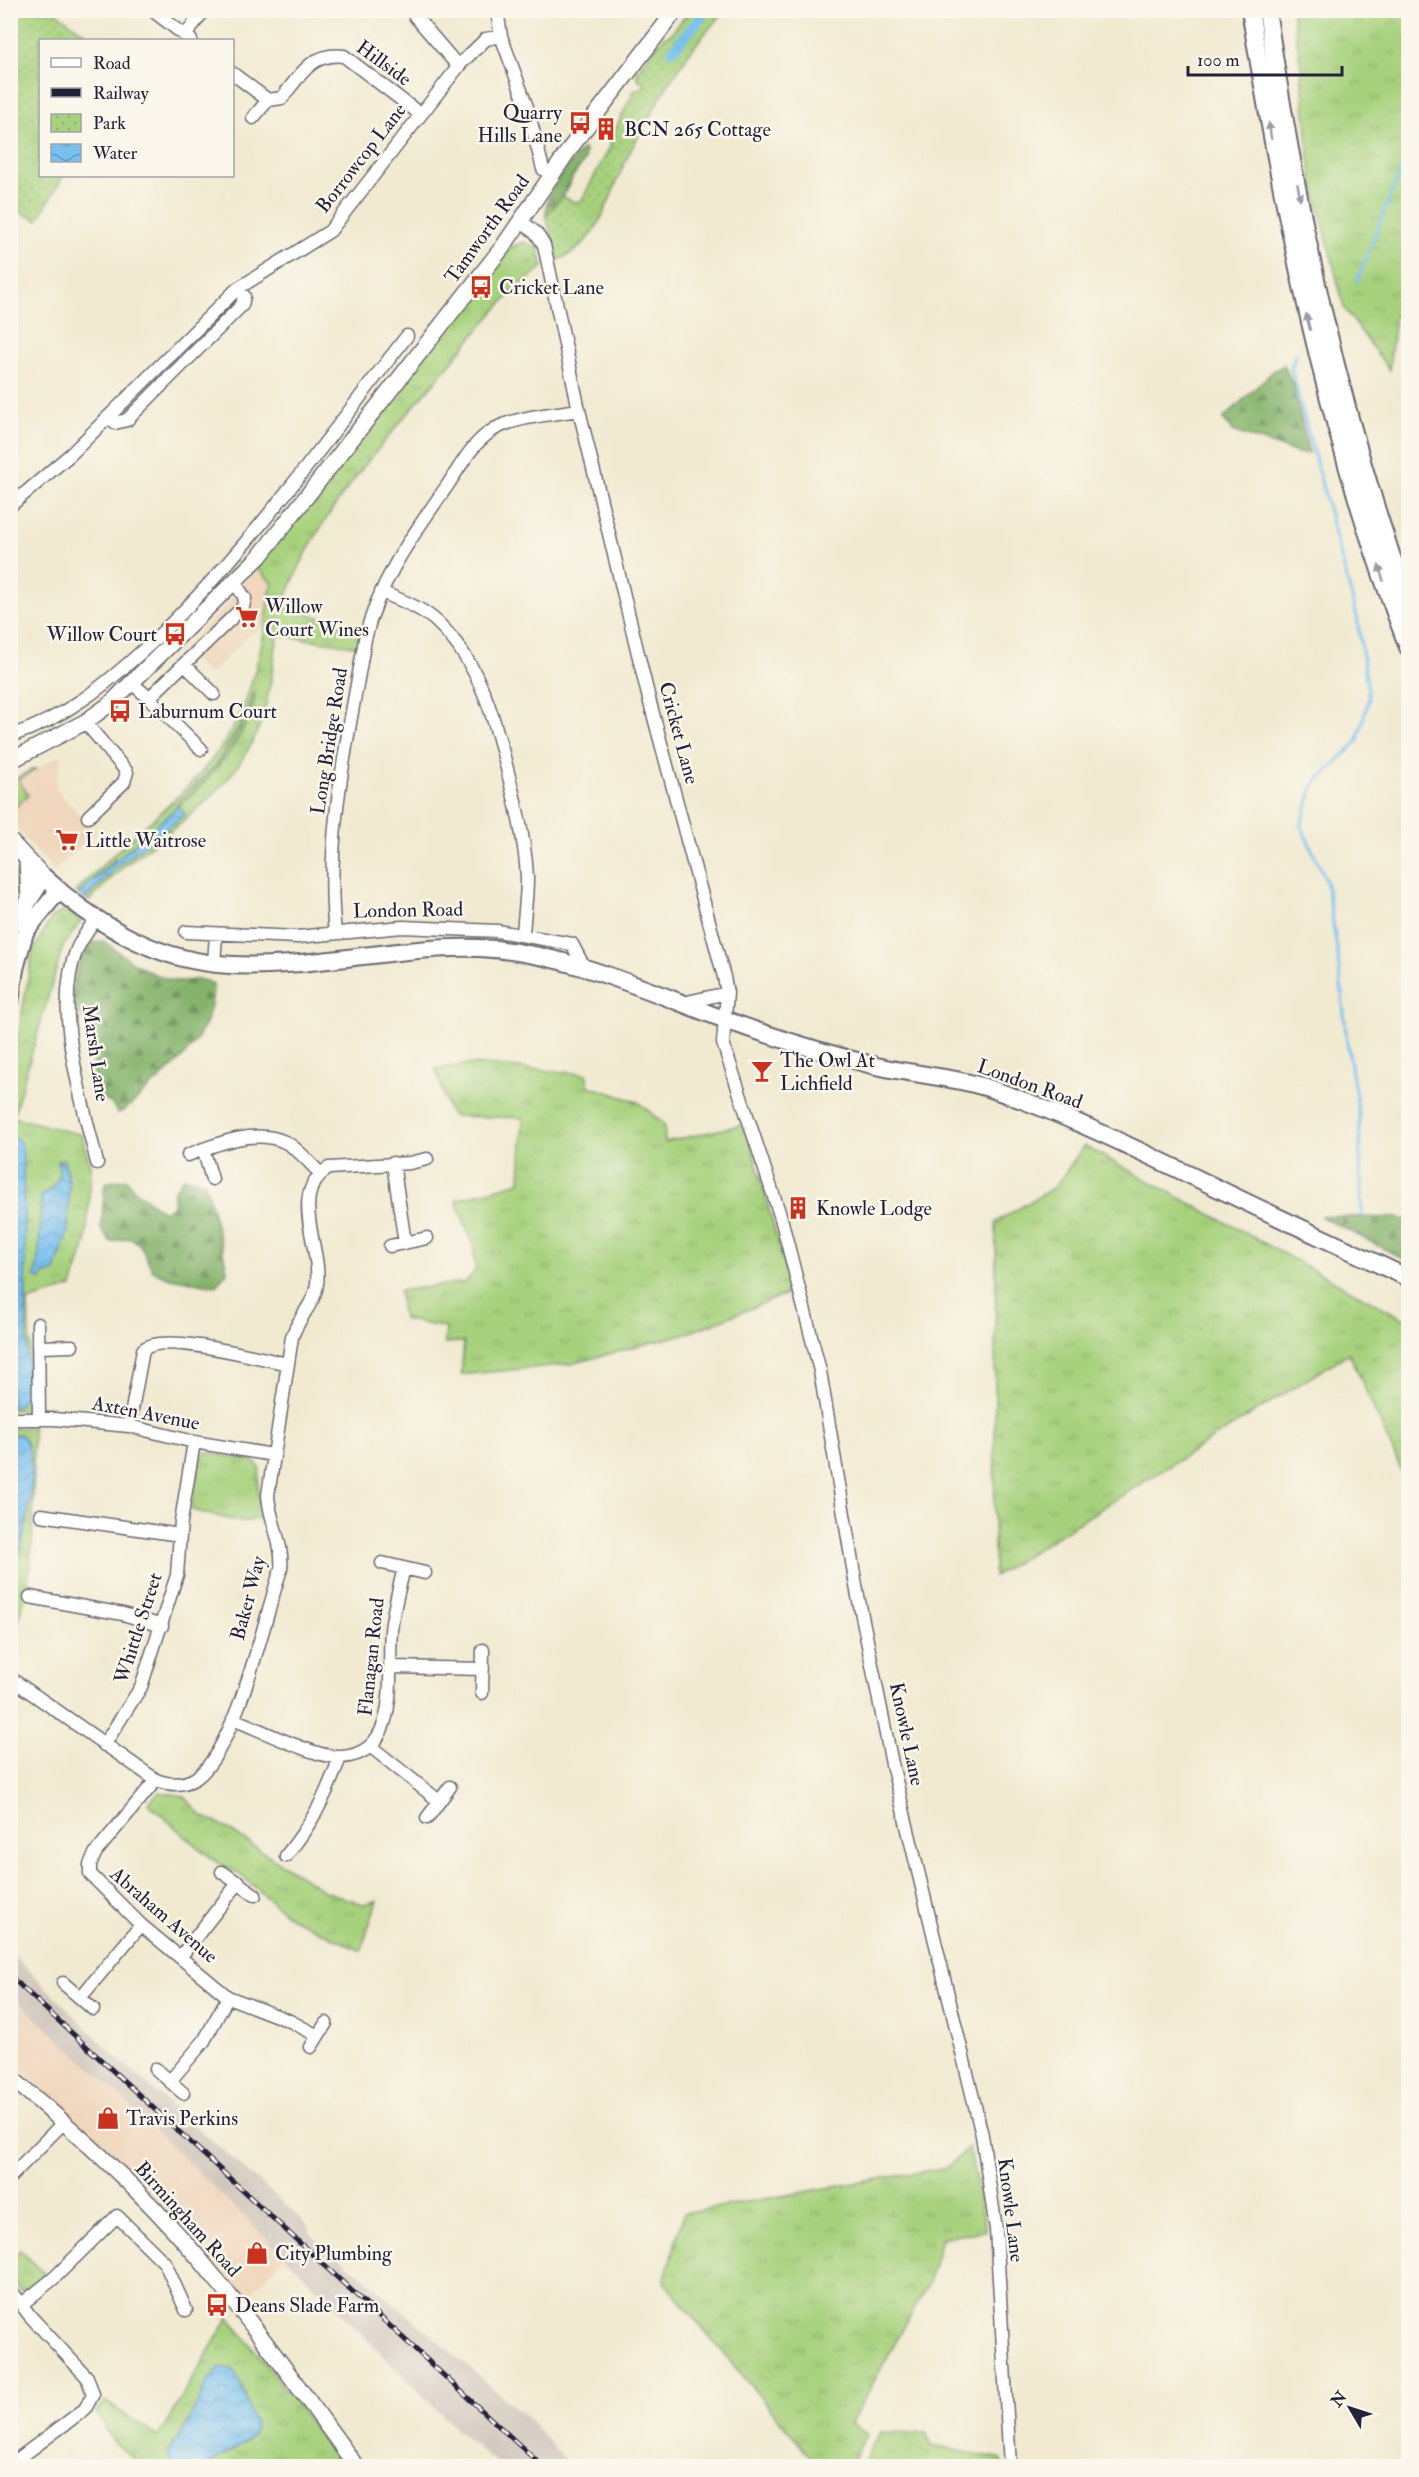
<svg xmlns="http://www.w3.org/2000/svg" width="1419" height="2477" font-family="'IM FELL Double Pica',serif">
<defs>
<pattern id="grass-tufts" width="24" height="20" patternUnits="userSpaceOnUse" patternTransform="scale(1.5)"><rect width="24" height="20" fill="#a7d17d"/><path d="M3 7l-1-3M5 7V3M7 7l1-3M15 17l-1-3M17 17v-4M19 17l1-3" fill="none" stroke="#8fb36d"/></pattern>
<pattern id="forest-firs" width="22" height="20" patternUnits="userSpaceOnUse" patternTransform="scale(1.5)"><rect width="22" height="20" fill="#85b36c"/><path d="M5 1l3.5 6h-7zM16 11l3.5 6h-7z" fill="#6c915a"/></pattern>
<pattern id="park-dots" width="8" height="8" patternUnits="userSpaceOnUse" patternTransform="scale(1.5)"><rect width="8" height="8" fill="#a7d17d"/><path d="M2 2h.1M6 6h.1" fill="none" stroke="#8fb36d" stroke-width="1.8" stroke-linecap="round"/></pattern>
<pattern id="garden-furrows" width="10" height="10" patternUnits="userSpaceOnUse" patternTransform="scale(1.5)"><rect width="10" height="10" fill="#a7d17d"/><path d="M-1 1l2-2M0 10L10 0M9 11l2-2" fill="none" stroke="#8fb36d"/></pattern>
<pattern id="water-waves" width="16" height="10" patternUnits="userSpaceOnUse" patternTransform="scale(1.5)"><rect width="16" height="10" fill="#77c0f0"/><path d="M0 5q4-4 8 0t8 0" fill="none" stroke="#619cc4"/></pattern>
</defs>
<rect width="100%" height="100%" fill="#fbf7ec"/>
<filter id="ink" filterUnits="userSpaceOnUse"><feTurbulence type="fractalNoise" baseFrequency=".0167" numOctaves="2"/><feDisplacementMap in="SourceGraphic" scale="12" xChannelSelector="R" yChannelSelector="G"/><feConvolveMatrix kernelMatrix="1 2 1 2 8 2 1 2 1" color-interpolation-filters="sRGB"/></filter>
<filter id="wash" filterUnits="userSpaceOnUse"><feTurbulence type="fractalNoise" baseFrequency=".008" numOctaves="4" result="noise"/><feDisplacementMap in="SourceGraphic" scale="24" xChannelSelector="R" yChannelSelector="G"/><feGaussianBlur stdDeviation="1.35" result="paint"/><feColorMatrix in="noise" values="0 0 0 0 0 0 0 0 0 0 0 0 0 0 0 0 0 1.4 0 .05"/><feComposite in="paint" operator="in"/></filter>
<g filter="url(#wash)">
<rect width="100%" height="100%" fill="#f1ead1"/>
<!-- built -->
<path fill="#f0d6bc" d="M256,567L274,584L267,598L264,627L247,637L208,675L183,649L229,601Z
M62,754L56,789L95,832L54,871L11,823V812L28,795L19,780Z
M10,1996L93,2070L285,2257L243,2303L200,2246L122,2163L11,2062Z"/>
<!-- railway -->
<path fill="#cec2b9" d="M11,1953L113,2054L305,2222L312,2236L370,2282L532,2422L570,2466H500L459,2432L302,2273L93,2070L11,1996Z"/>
<!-- grass -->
<path fill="url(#grass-tufts)" stroke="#647a5c" stroke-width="1.5" d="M1292,11H1408V316L1395,315L1389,370L1344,308L1311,175L1300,60Z
M524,242L538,248L543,267C501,298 477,332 444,371C383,443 313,516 283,607L364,630L360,647L278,635C272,667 270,703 256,734C230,794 174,826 125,866C112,876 101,890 89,901L78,894L115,859L112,856C166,806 226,764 249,691C257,667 263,640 267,615C268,603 268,595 273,584L256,567L511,247Z
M33,769H36L19,780L28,795L11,812V781Z
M66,910L81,921L63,946L13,1117L82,1135L91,1170L89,1202L86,1242L72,1287L28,1301L33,1410H11V1076L33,950L52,917Z
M472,1064L586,1074L589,1086L638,1102L664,1124L665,1142L746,1124L789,1283L787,1294L691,1332L571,1364L461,1375L464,1342L445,1343L446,1328L403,1319L399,1291L466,1282L475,1270L474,1248L456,1200L520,1182L523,1118L453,1116L448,1109L436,1069Z
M1084,1146L1408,1321V1485L1349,1353L994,1576L996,1222L1055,1187Z
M33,1427C33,1487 39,1584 11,1638V1428Z
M205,1452L254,1461L260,1468L258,1485L261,1518L242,1522L191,1510L200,1460Z
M159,1792L184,1796L202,1816L218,1823L324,1891L363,1904L377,1901L361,1951L290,1917L239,1874L218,1863L196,1846L148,1803Z
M969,2147L986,2231L941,2238L929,2282L851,2423L867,2434L849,2466H818L664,2282L684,2213L948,2167Z
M20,2250L46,2275L27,2290L21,2291L11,2277V2262Z
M229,2317L302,2411L341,2466H141L112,2440L96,2412L105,2401L158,2437Z
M880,2432L926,2433L932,2445L1002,2460L1003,2466H862Z"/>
<!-- forest -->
<path fill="url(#forest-firs)" stroke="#546a54" stroke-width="1.5" d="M583,148L585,151V160L573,176L566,192L546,216C543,189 568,168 583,148Z
M1284,365L1293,385L1309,453H1298L1232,431L1223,419L1273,371Z
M254,691C258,724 204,789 176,807L180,800L216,765L240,725Z
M104,941C123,956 147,974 171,980C186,984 198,975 213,984C213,1035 182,1059 147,1090C139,1097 128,1110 118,1113L111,1103L92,1093L89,1083L94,1076L90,1040L92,1034C88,1023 79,1016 75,1005C68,987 79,956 91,942Z
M183,1178L205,1182L226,1264L227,1272L216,1286L170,1278L153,1271L140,1245L131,1238L111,1242L101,1230L105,1183L126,1179L134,1190L164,1212L173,1206L174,1191Z
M1320,1216L1396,1218L1408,1220V1261Z"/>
<!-- park -->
<path fill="url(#park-dots)" stroke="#647a5c" stroke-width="1.5" d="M11,10L54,11L94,40H40V176H63L38,220L11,208Z
M689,11H726C687,48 657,102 631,150C609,190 604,242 558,260L546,216L562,196L573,202L581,201L611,145L609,142L634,91L646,85L637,78V71L664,37L670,35Z
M16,871L19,879L11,915V887Z"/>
<!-- garden -->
<path fill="url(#garden-furrows)" stroke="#647a5c" stroke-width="1.5" d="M112,856L115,859L78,894L75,892Z"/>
<!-- water -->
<path fill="url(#water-waves)" stroke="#4c7196" stroke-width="1.5" d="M178,806L185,814L120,864L85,899L78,894Z
M11,1138H17L22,1147L23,1162L28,1393L17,1407H11Z
M63,1159L69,1182L68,1230L55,1271L43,1275L41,1279L35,1277L39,1254L41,1196C57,1187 61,1178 58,1160Z
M20,1434C47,1459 20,1553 11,1585V1435Z
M220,2367L231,2369L238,2377L255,2424L254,2433L246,2442L205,2466H172L168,2452L188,2423L208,2381Z"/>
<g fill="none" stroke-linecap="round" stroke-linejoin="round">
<!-- stream -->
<path stroke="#77c0f0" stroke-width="3" d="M1357,281L1408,151
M1296,353L1291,368L1357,617L1369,698L1357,742L1314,784L1301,826L1326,880L1337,948L1347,1042L1359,1115L1362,1216"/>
<!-- canal -->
<path stroke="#77c0f0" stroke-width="10" d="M672,51L707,10"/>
</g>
</g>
<g filter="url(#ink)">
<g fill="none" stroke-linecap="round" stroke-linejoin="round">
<!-- minor casing -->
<g stroke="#6a6870" stroke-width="15">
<path id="minor" d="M152,10L191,40
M414,10L415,16L458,66
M497,10L501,36L527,107L543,169L552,175
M185,36L204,10
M232,73L268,100
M253,118L268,100L282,98C300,75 312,52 344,56L420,114
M521,221L536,233L544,245L579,410L649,699L724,977L727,993L723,1043L781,1218L820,1371L856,1586L892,1764L982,2135L996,2229L1010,2466
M108,417L115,423L127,420L242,305L244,296L237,289
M10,506L71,454L237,289L330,231L462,62L486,39L501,36
M381,592C400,600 421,607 437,622C482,664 497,727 511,785C519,816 526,847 527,879C527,897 524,916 523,934
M184,664L214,694
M133,684L149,698L243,607L245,598L235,583
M149,698L201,749
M85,722L127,772L124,782L88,817
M10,736C66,718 108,683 150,644C248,552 325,441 407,336
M96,918C90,928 82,938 77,949C52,1009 83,1102 97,1163
M186,932L297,937L402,927L497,931L572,944L585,969
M335,933C324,835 349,735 365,639C379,580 413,535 447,486C460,467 471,445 490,432C510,417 554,414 579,410
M214,963L216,935
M683,1003L727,993
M203,1149L212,1179
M188,1155C216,1144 255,1128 285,1142C298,1148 309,1163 320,1173
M393,1163L405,1243
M390,1246L427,1238
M38,1324L39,1419
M39,1347L72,1346
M10,1419H54L129,1426L194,1442L273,1455
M129,1426L143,1350C161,1331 262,1359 288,1364
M41,1515L180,1535
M382,1563L425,1573
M30,1597L123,1614L162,1626
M392,1667L483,1669
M10,1678L156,1780C169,1785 183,1786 196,1778C236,1750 265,1617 281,1569C284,1544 269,1520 268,1495L292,1337C298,1318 315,1303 317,1284C322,1246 287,1193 329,1168L410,1163L427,1159
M482,1693L483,1650
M233,1719C259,1729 316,1758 341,1757C403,1754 387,1671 391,1631C393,1609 399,1589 404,1568
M104,1745L141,1687L177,1575L181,1521L194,1442
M370,1746L439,1801
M156,1780L96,1852L90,1864V1874L141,1925L228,1997L290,2021L318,2036
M427,1818L450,1787
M286,1856C312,1823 326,1797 340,1757
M222,1872L255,1895
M181,1956L239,1882
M63,1983L93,2009
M80,1998L141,1925
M311,2047L326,2023
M156,2069L183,2093
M170,2081L204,2041L228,1997
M10,2177L63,2123
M10,2289L30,2316L87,2377L93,2394L85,2409L10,2465
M22,2304L54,2278L117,2216L165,2263L186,2310"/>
</g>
<!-- major casing -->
<g stroke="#6a6870" stroke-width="18">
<path id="major" d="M10,761L85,722L110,704L259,557L502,248L571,147L676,10
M10,841L44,877
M27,859L29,899
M10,2077C86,2139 160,2208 220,2284C268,2344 312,2405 356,2466"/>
</g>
<!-- highway casing -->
<g stroke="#6a6870" stroke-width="20">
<path id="highway" d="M1250,10C1286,227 1328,442 1408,647
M1267,10C1297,211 1339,412 1408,603
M25,932L26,905L44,877C91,921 152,958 217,964C303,972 392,945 479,948C575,952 667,1001 757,1031C796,1044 836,1056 876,1066C916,1075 958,1077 997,1091C1073,1117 1145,1154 1217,1188C1280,1219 1345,1248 1408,1278
M10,1002L15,969L25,932L59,890"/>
</g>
<!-- minor -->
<use href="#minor" stroke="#fff" stroke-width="12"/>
<!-- major -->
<use href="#major" stroke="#fff" stroke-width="15"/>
<!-- highway -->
<use href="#highway" stroke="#fff" stroke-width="16"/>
<!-- rail casing -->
<g stroke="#22223b" stroke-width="5">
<path id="rail" d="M10,1976L542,2466"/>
</g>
<!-- rail -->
<use href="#rail" stroke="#fbf7ec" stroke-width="3" stroke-dasharray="9" stroke-linecap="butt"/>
</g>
<!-- one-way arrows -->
<defs><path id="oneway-solid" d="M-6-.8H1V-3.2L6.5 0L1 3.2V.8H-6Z" transform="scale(1.5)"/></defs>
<g fill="#9c9ca7">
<use href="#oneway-solid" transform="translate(1270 131) rotate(-99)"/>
<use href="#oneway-solid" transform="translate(1299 192) rotate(79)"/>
<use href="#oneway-solid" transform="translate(1308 322) rotate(-104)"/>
<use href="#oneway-solid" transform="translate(1381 573) rotate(-108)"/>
</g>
</g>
<!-- icons -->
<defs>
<g id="bus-bare" transform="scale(1.8)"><path d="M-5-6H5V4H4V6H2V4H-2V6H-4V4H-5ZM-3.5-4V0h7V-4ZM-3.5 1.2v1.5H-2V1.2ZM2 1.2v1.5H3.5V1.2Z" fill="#c8321e" stroke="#fbf7ec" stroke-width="2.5" paint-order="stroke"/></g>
<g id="building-bare" transform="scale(1.8)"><path d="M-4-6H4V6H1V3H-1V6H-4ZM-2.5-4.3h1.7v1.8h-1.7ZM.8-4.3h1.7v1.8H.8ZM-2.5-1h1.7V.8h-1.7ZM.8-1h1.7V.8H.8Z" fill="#c8321e" stroke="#fbf7ec" stroke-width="2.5" paint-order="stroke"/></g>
<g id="supermarket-bare" transform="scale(1.8)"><path d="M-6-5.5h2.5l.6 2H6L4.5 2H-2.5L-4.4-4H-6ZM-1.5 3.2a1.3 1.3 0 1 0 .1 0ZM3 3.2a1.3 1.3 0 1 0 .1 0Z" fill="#c8321e" stroke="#fbf7ec" stroke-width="2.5" paint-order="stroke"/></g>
<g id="bar-bare" transform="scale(1.8)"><path d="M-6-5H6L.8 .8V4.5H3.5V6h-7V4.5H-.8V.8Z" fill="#c8321e" stroke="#fbf7ec" stroke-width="2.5" paint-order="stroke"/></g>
<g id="shop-bare" transform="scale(1.8)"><path d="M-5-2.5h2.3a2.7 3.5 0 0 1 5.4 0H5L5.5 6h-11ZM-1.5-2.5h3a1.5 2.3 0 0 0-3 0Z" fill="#c8321e" stroke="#fbf7ec" stroke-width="2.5" paint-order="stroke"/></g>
</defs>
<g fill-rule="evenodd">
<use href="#bus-bare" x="580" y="123"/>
<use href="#building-bare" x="606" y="129"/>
<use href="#bus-bare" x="481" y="287"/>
<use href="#supermarket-bare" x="247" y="617"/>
<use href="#bus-bare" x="175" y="634"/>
<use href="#bus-bare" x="120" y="711"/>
<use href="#supermarket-bare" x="67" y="840"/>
<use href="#bar-bare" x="762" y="1071"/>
<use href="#building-bare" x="798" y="1208"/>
<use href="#shop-bare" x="108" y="2118"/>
<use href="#shop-bare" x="257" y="2253"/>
<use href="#bus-bare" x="217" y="2305"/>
</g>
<g text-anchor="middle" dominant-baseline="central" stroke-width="5" stroke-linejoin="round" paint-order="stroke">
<!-- street labels -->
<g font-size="20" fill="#22223b" stroke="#fbf7ec">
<text transform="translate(384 63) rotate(36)">Hillside</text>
<text transform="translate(361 158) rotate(-52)">Borrowcop Lane</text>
<text transform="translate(487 229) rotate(-54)">Tamworth Road</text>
<text transform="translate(679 733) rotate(75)">Cricket Lane</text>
<text transform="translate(329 741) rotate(-81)">Long Bridge Road</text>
<text transform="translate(408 910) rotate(-1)">London Road</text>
<text transform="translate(96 1053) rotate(82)">Marsh Lane</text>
<text transform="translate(1030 1084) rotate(20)">London Road</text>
<text transform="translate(146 1413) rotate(11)">Axten Avenue</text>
<text transform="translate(248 1598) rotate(-75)">Baker Way</text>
<text transform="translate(138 1628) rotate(-72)">Whittle Street</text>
<text transform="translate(371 1657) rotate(-84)">Flanagan Road</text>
<text transform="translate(907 1734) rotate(78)">Knowle Lane</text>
<text transform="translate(164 1915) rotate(41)">Abraham Avenue</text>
<text transform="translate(1011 2210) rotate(83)">Knowle Lane</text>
<text transform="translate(188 2219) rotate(48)">Birmingham Road</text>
</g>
<!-- poi labels -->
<g font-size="20" fill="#22223b" stroke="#fbf7ec" text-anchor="start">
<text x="562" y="112" text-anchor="end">Quarry<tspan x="562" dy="23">Hills Lane</tspan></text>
<text x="624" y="129">BCN 265 Cottage</text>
<text x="499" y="287">Cricket Lane</text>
<text x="265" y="606">Willow<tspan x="265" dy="23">Court Wines</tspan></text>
<text x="157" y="634" text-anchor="end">Willow Court</text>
<text x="138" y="711">Laburnum Court</text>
<text x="85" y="840">Little Waitrose</text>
<text x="780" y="1060">The Owl At<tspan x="780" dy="23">Lichfield</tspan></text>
<text x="816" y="1208">Knowle Lodge</text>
<text x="126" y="2118">Travis Perkins</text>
<text x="275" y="2253">City Plumbing</text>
<text x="235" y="2305">Deans Slade Farm</text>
</g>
</g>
<!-- margin -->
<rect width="1419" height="2477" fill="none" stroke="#fbf7ec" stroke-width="36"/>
<!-- legend -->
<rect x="39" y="39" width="195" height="138" fill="#fbf7ec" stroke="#a4a2a5" stroke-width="1.5"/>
<rect x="51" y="58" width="30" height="9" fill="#ffffff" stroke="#a4a2a5" stroke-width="1.5"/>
<text x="93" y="69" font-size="18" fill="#22223b">Road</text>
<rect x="51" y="88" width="30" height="9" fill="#22223b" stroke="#a4a2a5" stroke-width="1.5"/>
<text x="93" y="99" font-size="18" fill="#22223b">Railway</text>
<rect x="51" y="114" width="30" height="18" fill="url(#park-dots)" stroke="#a4a2a5" stroke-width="1.5"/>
<text x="93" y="129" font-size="18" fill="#22223b">Park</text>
<rect x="51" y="144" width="30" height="18" fill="url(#water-waves)" stroke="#a4a2a5" stroke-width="1.5"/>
<text x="93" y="159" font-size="18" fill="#22223b">Water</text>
<!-- north arrow -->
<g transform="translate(1350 2408) rotate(309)" stroke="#fbf7ec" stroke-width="4.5" paint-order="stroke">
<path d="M0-4.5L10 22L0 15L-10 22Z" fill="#22223b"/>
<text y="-9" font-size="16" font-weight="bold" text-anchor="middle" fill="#22223b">N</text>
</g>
<!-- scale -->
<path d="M1188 66v9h154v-9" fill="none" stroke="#22223b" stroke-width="3"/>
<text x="1197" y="66" font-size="18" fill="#22223b" stroke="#fbf7ec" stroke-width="4.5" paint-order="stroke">100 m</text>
</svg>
